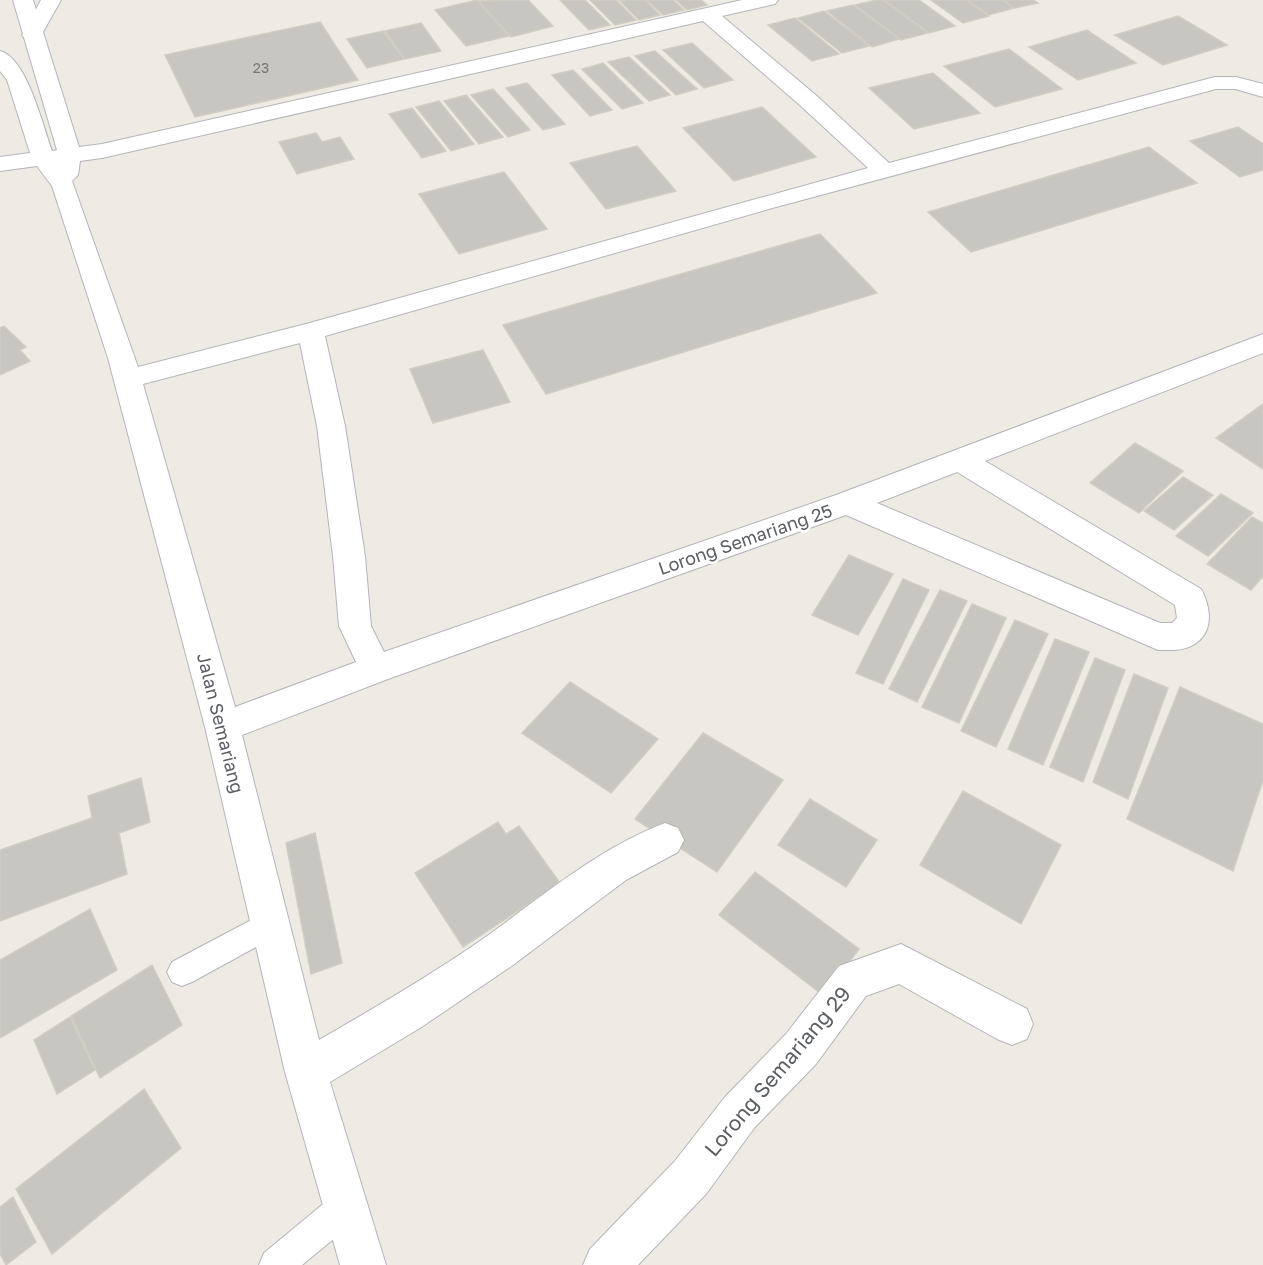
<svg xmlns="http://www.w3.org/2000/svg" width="1263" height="1265" font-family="'Golos Text',sans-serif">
<rect width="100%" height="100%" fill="#edebe3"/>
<!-- building -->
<path fill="#c8c6c0" stroke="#d1cdc2" stroke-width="1.5" d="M477,0L509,36L466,46L435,10Z
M528,0L553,26L511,37L478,1Z
M560,0H585L610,25L589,30Z
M590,0H616L636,20L615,25Z
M619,0H645L660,15L639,20Z
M647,0H673L684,10L663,15Z
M676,0H701L707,5L687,10Z
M876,0H883L928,33L901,40L855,5Z
M884,0H919L955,26L929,33Z
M931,0H966L989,16L963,23Z
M967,0H1002L1014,8L989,15Z
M1003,0H1033L1038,3L1015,8Z
M853,5L899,39L872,47L827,11Z
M824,11L869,46L842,53L798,18Z
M1178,16L1227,45L1163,65L1115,35Z
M795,18L839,54L812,61L768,25Z
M320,22L358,80L195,117L165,55Z
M421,23L441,51L405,59L385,31Z
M1087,30L1136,63L1078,80L1029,47Z
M383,31L404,59L367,68L347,39Z
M692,43L733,80L704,88L663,50Z
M1009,49L1062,89L995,107L944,66Z
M655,51L697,89L676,95L635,56Z
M629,57L670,95L649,101L608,62Z
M603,63L643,103L622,109L582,69Z
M573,70L612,110L590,116L552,75Z
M933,73L980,113L914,129L869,88Z
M527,83L565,124L543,130L506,88Z
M493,89L530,130L508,137L471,95Z
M466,95L503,137L479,144L444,101Z
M439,101L474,144L451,151L416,107Z
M762,107L816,157L734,181L683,128Z
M412,108L446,151L422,158L389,114Z
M1238,127L1263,144V170L1240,177L1190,141Z
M316,133L322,142L340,137L354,159L297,174L279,142Z
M637,146L676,191L606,209L570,163Z
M1149,147L1197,183L971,252L928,212Z
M504,172L547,229L459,254L419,194Z
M820,234L877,293L546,394L503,325Z
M4,326L26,347L20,350L30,361L0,375V328Z
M483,350L510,402L433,423L410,369Z
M1263,404V469L1216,438Z
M1135,443L1183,471L1139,513L1090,483Z
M1183,477L1213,495L1174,530L1144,511Z
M1221,494L1253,513L1208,556L1176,536Z
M1252,517L1263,523V576L1251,590L1207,564Z
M849,555L893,574L858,635L812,615Z
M903,579L929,590L883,684L856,673Z
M940,590L967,601L917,702L889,689Z
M972,604L1006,618L959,723L922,707Z
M1015,620L1048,634L996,747L961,731Z
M1055,639L1089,652L1043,765L1008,749Z
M1095,658L1125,670L1083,782L1050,767Z
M1134,674L1168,688L1128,799L1093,782Z
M570,682L658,739L611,793L522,733Z
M1180,687L1263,724V780L1233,871L1127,819Z
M703,733L783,780L717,872L635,819Z
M141,778L150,822L119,833L127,874L0,921V850L92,818L88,796Z
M963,791L1061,845L1021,924L920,865Z
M810,799L877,840L846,887L778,845Z
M498,822L506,834L519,826L560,883L463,947L415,873Z
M315,833L342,963L311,974L286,843Z
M755,872L859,949L824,996L719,915Z
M90,909L117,970L0,1038V960Z
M152,965L182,1025L100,1078L71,1016Z
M70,1017L95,1070L57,1094L34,1040Z
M144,1089L181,1148L52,1254L16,1189Z
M13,1197L36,1242L6,1265L0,1254V1207Z"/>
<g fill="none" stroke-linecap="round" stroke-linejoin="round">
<!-- service casing -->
<g stroke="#b4b5b9" stroke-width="2">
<path id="service" d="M270,910L280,914L284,924L280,934L192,982L182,986L172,982L167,972L172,962Z
M346,1191L358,1195L362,1207L358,1219L302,1265H259L264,1253L334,1195Z"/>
</g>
<!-- minor casing -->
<g stroke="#b4b5b9" stroke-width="2">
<path id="minor" d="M13,0H33L79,147L102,144L742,0H778L775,4L722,16L818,97L889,163L1215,77H1236L1263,84V97L1235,89H1216L776,207L325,336L345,426L365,556L371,626L384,652L836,495L1263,334V353L985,461L1201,589C1212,609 1214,635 1191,646C1181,651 1169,650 1158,650L846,515L388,679L242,735L319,1040C376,1007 433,974 487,936C544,895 599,848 665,823L678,828L684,840L678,852L626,880L513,965L420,1028L330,1082L386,1265H340L285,1072L205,727L108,358L52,186L37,166L0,171V157L30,153L7,80L0,71V51C27,58 43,126 52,151L57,150ZM703,21L802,107L868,168L306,324L138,367L72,181L78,175L80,161L102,158ZM300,343L317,426L333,556L339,626L356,662L235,707L143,384ZM957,472L1175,605L1177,618L1172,623H1160L877,503Z
M901,944L1027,1009L1033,1024L1027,1039L1012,1045L997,1039L899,984L866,996L816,1064L755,1127L706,1194L638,1265H583L590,1249L674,1162L725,1097L786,1034L839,966Z"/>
</g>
<!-- tertiary casing -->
<g stroke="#b4b5b9" stroke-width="2">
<path id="tertiary" d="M41,0H61L39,39H25L22,35Z"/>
</g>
<!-- service -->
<use href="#service" fill="#fff" fill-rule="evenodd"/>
<!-- minor -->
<use href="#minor" fill="#fff" fill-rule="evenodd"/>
<!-- tertiary -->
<use href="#tertiary" fill="#fff" fill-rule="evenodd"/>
</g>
<g text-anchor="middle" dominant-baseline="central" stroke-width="5" stroke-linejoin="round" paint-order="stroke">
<!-- far-number labels -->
<g font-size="14" fill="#76787a">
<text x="261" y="67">23</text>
</g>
<!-- street labels -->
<g font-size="18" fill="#5b5e63" stroke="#fff">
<text transform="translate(745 539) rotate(-19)">Lorong Semariang 25</text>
<text transform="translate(221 723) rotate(76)">Jalan Semariang</text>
</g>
<!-- near-street labels -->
<g font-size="21" fill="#5b5e63" stroke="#fff">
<text transform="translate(777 1071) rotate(-50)">Lorong Semariang 29</text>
</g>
</g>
</svg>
